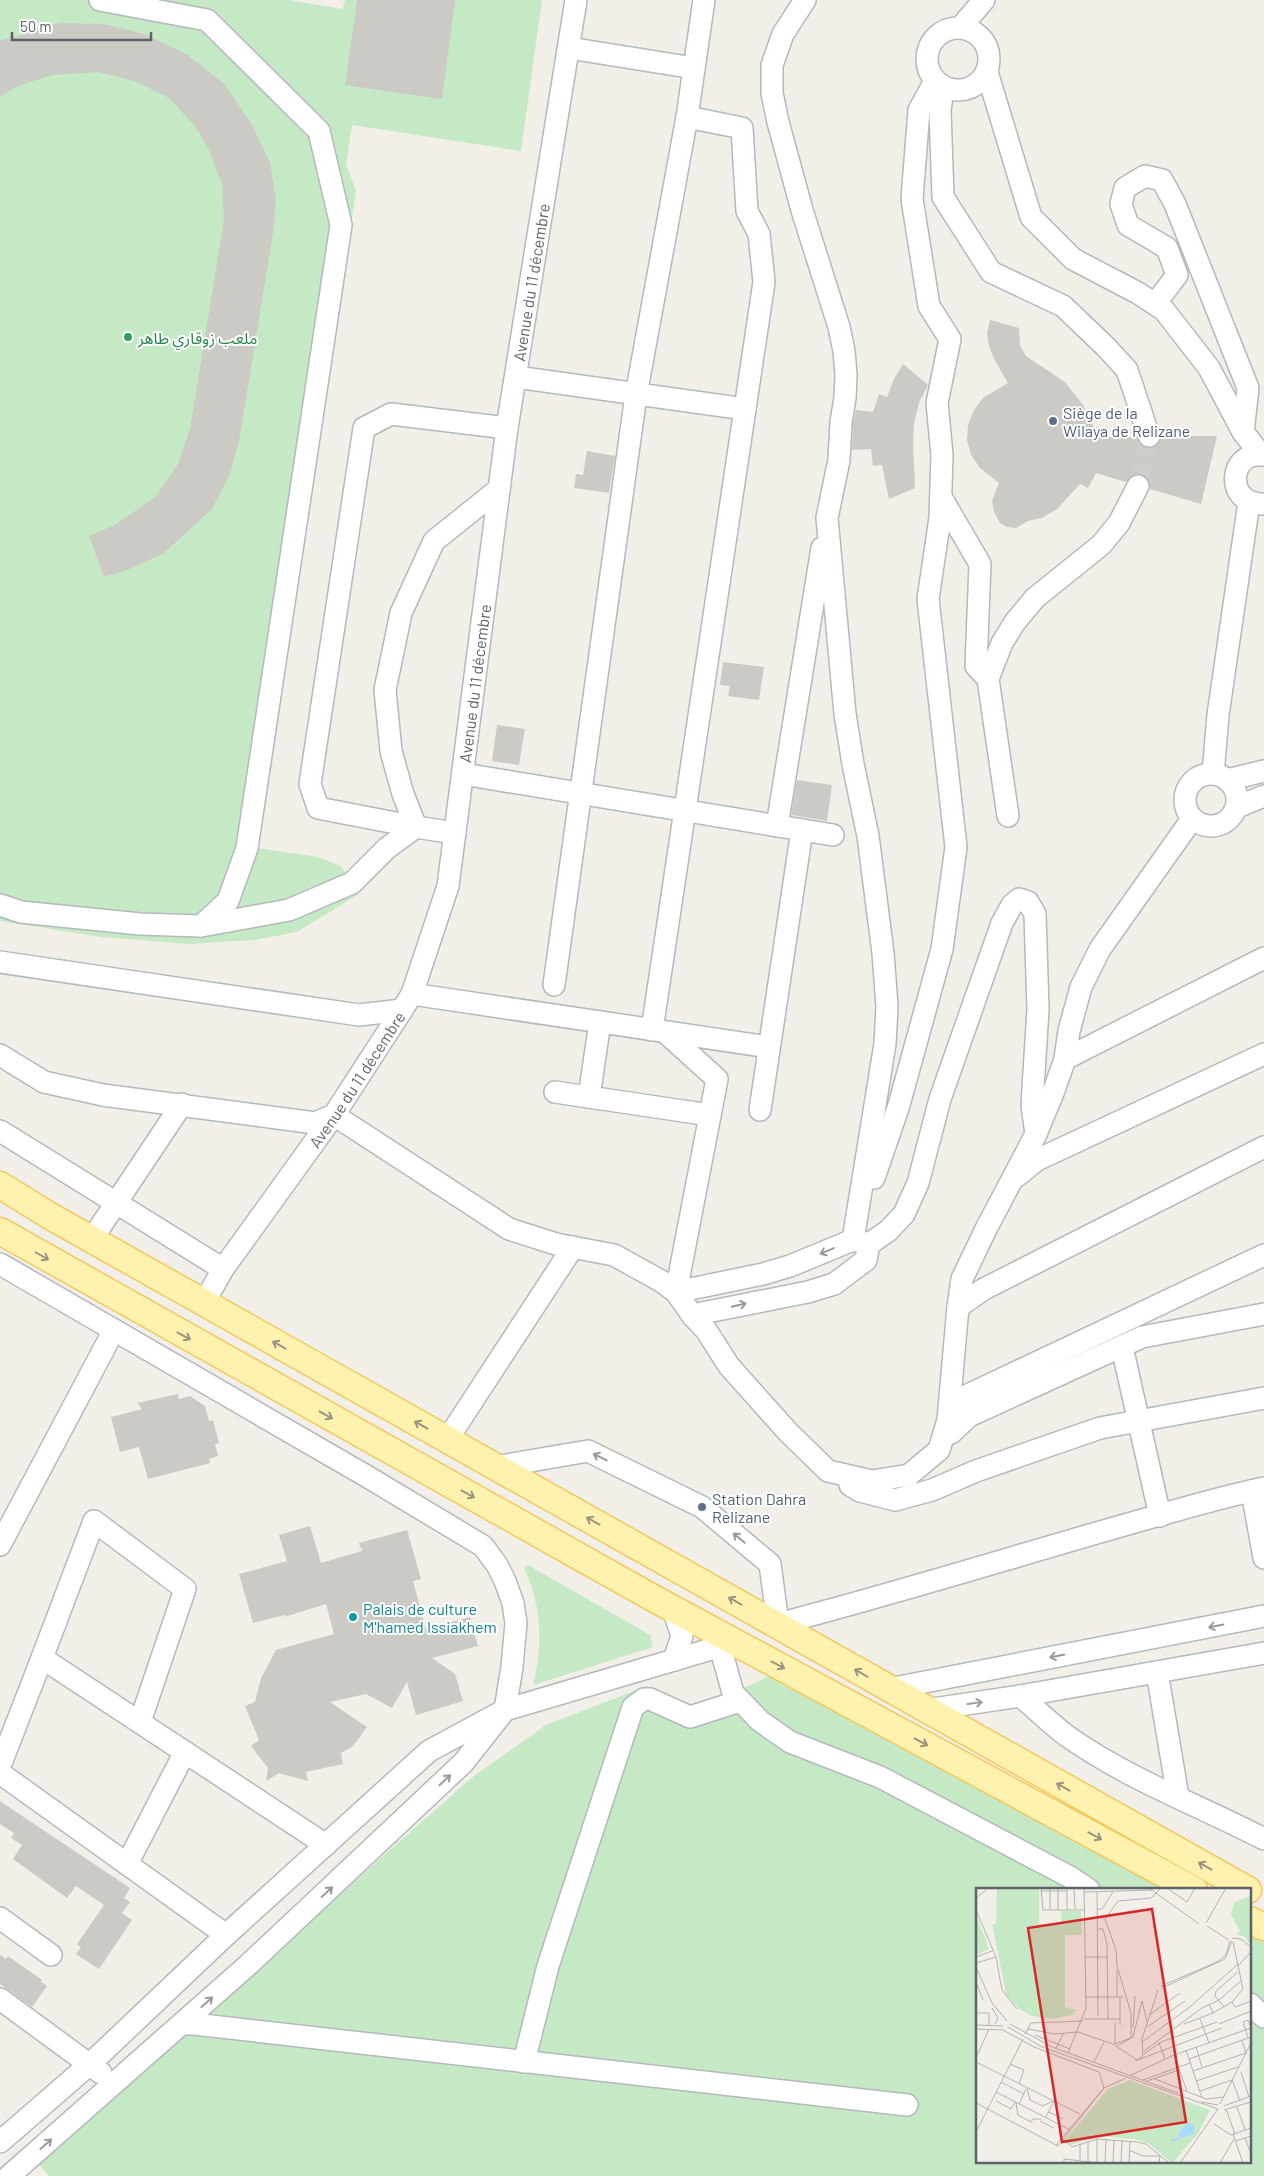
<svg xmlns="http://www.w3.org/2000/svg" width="1264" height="2176" font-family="Barlow,'Noto Sans Arabic',sans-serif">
<rect width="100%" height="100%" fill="#f1efe8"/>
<!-- green -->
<path fill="#c5e8c5" d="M0,0H288L343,9L345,0H542L521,151L352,125L346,165L356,190L310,508L293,529L244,846L318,857L341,866L359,894L297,932L254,940L189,944L101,937L0,921Z
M528,1565L650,1635L653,1647L533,1685C543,1646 542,1605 524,1568Z
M778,1672L1170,1890H978V2162H1250V1934L1264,1942V2176H49L38,2163L470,1779L546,1725L647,1686L691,1707L733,1693Z"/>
<!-- building -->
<path fill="#cccac5" d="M357,0H455L442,99L345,85Z
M60,23L103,24L144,34L188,55L224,84L251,123L270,163L276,200L273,233L239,441L230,474L212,509L164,553L130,569L104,577L89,536L115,525L155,497L178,464L190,429L224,220L222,184L209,150L195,126L169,98L135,81L98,72L52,75L15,87L0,97V41Z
M990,320L1019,328L1020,345L1026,356L1065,382L1083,405L1094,427H1108L1106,437H1136L1140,445L1147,448L1158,445L1161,436H1217L1201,504L1150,489L1149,480L1143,475H1132L1126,482L1096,473L1088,488L1080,484L1057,509L1042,518L1028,521L1016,528L1007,527L1000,523L994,512L992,501L999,483L980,468L971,455L967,440L968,425L974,410L983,398L1008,383L994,359L989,346L987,333Z
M903,364L928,385L919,403L914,423L913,444L915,488L889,499L882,465L873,466L871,449L852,450L853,423L856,410L873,412L879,394L887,397L894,379Z
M587,451L615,456L609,493L574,488L576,474L583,475Z
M723,662L764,667L759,700L728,696L730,686L720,685Z
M497,725L525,729L519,765L492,761Z
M797,780L832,785L827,821L791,815Z
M178,1394L179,1399L190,1396L205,1406L209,1421L213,1420L219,1443L215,1444L218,1456L209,1459L210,1463L148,1479L139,1447L120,1452L111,1417L142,1409L137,1403Z
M310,1526L321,1563L362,1551L359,1543L407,1530L421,1579L413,1581L426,1629L470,1617L478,1646L432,1658L455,1674L463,1701L416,1715L407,1682L392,1708L366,1694L330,1702L367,1727L353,1746L341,1753L343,1764L306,1772L308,1781L279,1773L266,1781L268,1768L251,1746L259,1740L245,1706L255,1702L261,1678L276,1650L334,1634L326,1604L284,1617L285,1615L253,1623L239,1574L287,1561L279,1535Z
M0,1801L130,1888L124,1898L130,1902L122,1913L132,1920L99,1969L76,1954L81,1947L77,1944L104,1905L76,1886L67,1898L13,1859L22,1845L11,1838L14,1833L0,1824Z
M0,1955L6,1959L8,1956L42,1980L41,1982L47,1986L32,2007L0,1984Z"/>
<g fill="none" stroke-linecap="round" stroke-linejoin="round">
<!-- minor-tunnel -->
<path stroke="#ccccc8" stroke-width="21" stroke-dasharray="21 11" stroke-linecap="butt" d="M1138,486L1149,436"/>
<!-- minor casing -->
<g stroke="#b5b8bc" stroke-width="24">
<g id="minor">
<path d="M100,0L207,20L319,131L341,225L247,848L228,901L201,926"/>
<path d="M805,0L783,34L772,65V93L778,122L802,210L839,327L844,351L846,375L845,398L841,422L839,460L827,518L845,714L853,764L868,836L883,953L887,1006L885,1044L853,1240"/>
<circle cx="958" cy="59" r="31"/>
<path d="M960,28L984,0"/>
<path d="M569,48L694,68"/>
<path d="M987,72L1031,217L1073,259L1138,293L1164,310L1209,368L1243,432L1261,455"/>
<path d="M943,87L940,111L943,197L991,272L1063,306L1106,347L1127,370L1149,436"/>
<path d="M1155,304L1177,275L1167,248L1128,225L1121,204L1125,188L1145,176L1162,180L1175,204L1248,388L1243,432"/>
<path d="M516,377L745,409"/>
<path d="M1264,455C1228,450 1224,505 1264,504"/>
<path d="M941,497L980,564L976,666L988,679"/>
<circle cx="1211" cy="800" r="26"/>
<path d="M463,774L833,835"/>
<path d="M1213,774L1218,715L1249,502"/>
<path d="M1227,780L1264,771"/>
<path d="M1237,807L1264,796"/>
<path d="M1008,816L988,679L1002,643L1015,622L1035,598L1101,545L1119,523L1138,486"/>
<path d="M777,826L822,548"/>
<path d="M416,827L318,808L310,784L364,428L391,414L507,428"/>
<path d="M416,827L403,794L391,751L385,690L401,613L434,541L499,489"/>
<path d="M0,905L21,912L140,924L201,926L289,910L352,883L387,848L416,827L455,833"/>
<path d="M0,962L359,1015L402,1010"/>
<path d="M554,985L636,395L687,117L704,0"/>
<path d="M412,994L769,1047"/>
<path d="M652,1030L764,282L759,234L747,211L742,128L687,117"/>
<path d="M665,1032L717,1079L676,1292L763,1274L790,1266L853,1240L869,1244L866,1260L834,1284L808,1292L692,1315"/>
<path d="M0,1055L44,1082L103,1095L315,1123L334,1115L509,1229L556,1244L614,1255L661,1281L676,1292L692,1315L706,1330L729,1366L788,1432L828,1471L872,1481L909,1475L939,1450L948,1420L958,1307L962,1279L986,1229L1036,1134L1053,1093L1065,1059L1069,1031L1081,987L1100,949L1192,819"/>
<path d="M1065,1059L1264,958"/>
<path d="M555,1092L710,1115"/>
<path d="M589,1097L600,1022"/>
<path d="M760,1110L802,830"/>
<path d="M0,1131L223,1269"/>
<path d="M1017,1176L1037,1160L1264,1054"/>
<path d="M874,1178L899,1105L942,949L956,847L928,599L940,518L942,455L937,403L950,339L929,306L912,199L919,110L935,81"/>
<path d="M92,1239L182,1104"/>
<path d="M869,1244L888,1231L904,1214L918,1183L940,1099L1002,923L1012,905L1019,899L1028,902L1035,914L1038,1009L1032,1105L1036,1134"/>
<path d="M0,1264L368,1477L483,1546L497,1565L505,1581L513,1603L516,1623L512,1667L505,1710L735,1642"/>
<path id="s1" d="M204,1303L223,1269L334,1115L402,1010L412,994L448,886L507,428L576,0"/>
<path d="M958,1307L984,1289L1264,1147"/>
<path d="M1122,1347L1160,1516"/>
<path d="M948,1420L968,1395L1264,1255"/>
<path d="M951,1433L969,1416L1142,1337L1264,1314"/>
<path d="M447,1440L573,1247"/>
<path d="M495,1467L588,1451L702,1507L770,1564L778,1624C893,1594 1006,1559 1121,1526C1168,1513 1216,1498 1264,1488"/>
<path d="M850,1485L860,1491L895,1500L932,1490L976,1471L1100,1428L1264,1398"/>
<path d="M1252,1491L1264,1558"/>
<path d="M0,1545L114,1330"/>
<path d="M664,1605L674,1612L682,1636L674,1660"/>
<path d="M720,1646L733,1693L760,1721L790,1742L880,1777L1070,1877L1089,1890"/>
<path d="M1157,1672L1178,1797"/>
<path d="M889,1689L1264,1616"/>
<path d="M1020,1696C1036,1709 1051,1724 1067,1736C1128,1779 1198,1805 1264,1839"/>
<path d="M926,1710L1020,1696L1264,1653"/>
<path d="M140,1722L185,1589L94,1521L42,1658L326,1845"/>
<path d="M0,1766L42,1658"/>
<path d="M0,1773L226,1935"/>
<path d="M127,1864L185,1752"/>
<path d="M0,1918L51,1955"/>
<path d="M0,1999L101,2073"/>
<path d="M1250,2004L1264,2017"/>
<path d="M182,2024H194L907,2105"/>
<path d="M524,2062L548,1966L633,1707L644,1699H650L690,1717L740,1701"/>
<path d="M0,2142L90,2064L226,1935L429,1751L505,1710L463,1763L248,1965L9,2176"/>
</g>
</g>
<!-- major casing -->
<g stroke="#f2c960" stroke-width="29">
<path id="major" d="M0,1185L50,1216L1248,1890
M0,1231L653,1598L1194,1890
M1250,1920L1264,1927"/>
</g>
<!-- minor -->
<use href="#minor" stroke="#fff" stroke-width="21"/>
<!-- major -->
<use href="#major" stroke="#fff2af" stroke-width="26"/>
</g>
<!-- one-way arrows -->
<defs><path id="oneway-shaft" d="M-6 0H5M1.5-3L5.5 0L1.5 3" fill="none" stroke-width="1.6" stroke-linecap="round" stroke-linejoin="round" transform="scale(1.25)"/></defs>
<g stroke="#979a9d">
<use href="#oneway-shaft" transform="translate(827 1251) rotate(157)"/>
<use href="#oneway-shaft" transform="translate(739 1305) rotate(-13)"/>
<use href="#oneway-shaft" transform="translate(600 1457) rotate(-154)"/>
<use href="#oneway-shaft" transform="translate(739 1538) rotate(-140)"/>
<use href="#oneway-shaft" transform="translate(1216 1626) rotate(169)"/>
<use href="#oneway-shaft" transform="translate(1057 1656) rotate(169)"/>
<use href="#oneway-shaft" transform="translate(975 1703) rotate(-8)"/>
<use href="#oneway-shaft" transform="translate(445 1780) rotate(-43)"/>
<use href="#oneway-shaft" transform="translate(327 1892) rotate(-43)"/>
<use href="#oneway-shaft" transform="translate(207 2002) rotate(-41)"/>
<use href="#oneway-shaft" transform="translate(46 2144) rotate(-41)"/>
</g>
<g stroke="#979581">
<use href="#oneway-shaft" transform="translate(42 1256) rotate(30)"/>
<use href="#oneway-shaft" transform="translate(184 1336) rotate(29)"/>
<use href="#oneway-shaft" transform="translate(279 1345) rotate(-151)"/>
<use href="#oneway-shaft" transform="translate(326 1415) rotate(29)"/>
<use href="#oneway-shaft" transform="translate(421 1425) rotate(-151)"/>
<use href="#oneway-shaft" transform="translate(468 1494) rotate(29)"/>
<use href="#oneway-shaft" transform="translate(593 1521) rotate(-151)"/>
<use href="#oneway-shaft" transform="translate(735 1601) rotate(-151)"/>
<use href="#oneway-shaft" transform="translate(778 1665) rotate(28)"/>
<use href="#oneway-shaft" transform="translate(861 1673) rotate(-150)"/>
<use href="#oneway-shaft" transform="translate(921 1742) rotate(28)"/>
<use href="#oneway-shaft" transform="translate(1063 1787) rotate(-151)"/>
<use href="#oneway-shaft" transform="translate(1095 1836) rotate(28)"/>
<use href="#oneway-shaft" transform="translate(1205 1866) rotate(-151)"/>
</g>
<!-- markers -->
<circle fill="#2e9e5b" stroke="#fff" stroke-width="2" cx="128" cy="337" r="5"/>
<g fill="#5c6f8a" stroke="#fff" stroke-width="2">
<circle cx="1053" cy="421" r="5"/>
<circle cx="702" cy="1507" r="5"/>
</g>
<circle fill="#0f9aa8" stroke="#fff" stroke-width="2" cx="353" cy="1617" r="5"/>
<g text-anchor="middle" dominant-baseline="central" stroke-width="4" stroke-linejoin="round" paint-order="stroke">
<!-- street labels -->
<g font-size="16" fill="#5f6368" stroke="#fff">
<text stroke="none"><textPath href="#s1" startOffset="1096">Avenue du 11 décembre</textPath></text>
<text stroke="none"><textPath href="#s1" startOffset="691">Avenue du 11 décembre</textPath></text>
<text stroke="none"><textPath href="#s1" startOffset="271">Avenue du 11 décembre</textPath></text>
</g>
<!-- leisure labels -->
<g font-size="16" fill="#27864d" stroke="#fff" text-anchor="start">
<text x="138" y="337">ملعب زوقاري طاهر</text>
</g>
<!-- service labels -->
<g font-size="16" fill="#4e5e75" stroke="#fff" text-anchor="start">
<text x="1063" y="412">Siège de la<tspan x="1063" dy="18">Wilaya de Relizane</tspan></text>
<text x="712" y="1498">Station Dahra<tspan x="712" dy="18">Relizane</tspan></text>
</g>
<!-- culture labels -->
<g font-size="16" fill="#0d838f" stroke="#fff" text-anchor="start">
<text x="363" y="1608">Palais de culture<tspan x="363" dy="18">M'hamed Issiakhem</tspan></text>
</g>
</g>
<!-- overview -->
<g transform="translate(976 1888)">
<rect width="275" height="275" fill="#f1efe8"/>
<path d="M21,0H63V36H86L85,23H105L106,47H89V119L101,122L96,127L77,131L56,128L43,121L30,106L16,36H20ZM275,7V57L269,49L260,46L264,43L255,27L258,15ZM0,27L13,61L2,66H0ZM154,192L234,222L221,247L196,275L172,255L158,251L124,248L95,257L89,252L132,201Z" fill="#c5e8c5"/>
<path d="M212,234L219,239L217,246L195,254V251L204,250L202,245Z" fill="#aadaff"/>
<path fill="none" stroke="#b3b3b1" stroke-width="1" d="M65,0L67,22H109M74,0V21M82,0V22M91,0V22M98,0L99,21M173,0L223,36M191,0L211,14L219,0M65,3H91M108,4L176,2M121,4L122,128M0,10L12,0M121,21H126L137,4M0,22L20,69L26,102L41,121M230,35L250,0M231,38L253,52M122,41H127L131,56L132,131M256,50L265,51L275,59M257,54L267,101L256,114L259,119L275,113M0,69L16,63M109,69H131M0,75L20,69M262,78L275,64M0,79L16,115L31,133M0,94L7,112M185,98L241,74L250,67L254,53M186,100L249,71L256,53M110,109H147M141,109V82M144,109V137M233,116L237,125L256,114M248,119L239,108L240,103L262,84M16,120L22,130L19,136M0,125H13V137M173,127L204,105M108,131H144M224,131L233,155M139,135V156L157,149L141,158M34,136L76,159L202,205M208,136L237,125M243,136L275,123M0,137L27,138M32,139L66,159L242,221M171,139L209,113M157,140L159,108M0,141L27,142L58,159L123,184L128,200L150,190M52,141L79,146L102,144L137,156L161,172L167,168L166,151L182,102M49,146L55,135L107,133M59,147L94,161M155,149V125L141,78L140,62L129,31L142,13L175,10L185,0M157,149L166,113L171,134M272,150L267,134L272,132L275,140M166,154L215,118L262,76M183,155L189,171M220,159L226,179M80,160L87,146M210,162L226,210M168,163L226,120L243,112L265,93M92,165L110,120L108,0M168,166L185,154L241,134M198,167L211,203M0,170L13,141M213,171L275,149M159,173L246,140M0,174L104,226M118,174L128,154M34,176L48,182L43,196M217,183L270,165L266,153M265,184L273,209M155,187L198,167L275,140M179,191L230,211L248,209M167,192L214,175M171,193L203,182M220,193L262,179M25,194L48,206M51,200L54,212L67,218L77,213M224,203L256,192L264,213M20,204L94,242M20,213L35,221L39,214M225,214L242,217M0,215L82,258L128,200L80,257M40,215L42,227L55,234L57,231H65M43,216L50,201M244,216L275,155M248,218L275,208M261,219L269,242M250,221L259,246M248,222L275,214M73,224L87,231M70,229L78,213M64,233L78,240M238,236L255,247L275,240M0,244L47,151M257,246L267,275M269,250L275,266M88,252L96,259L121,251L161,254L170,256L193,275M260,253L275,248M153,262L167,268H184L183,275M104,272V256M121,274V251M88,275V271L122,275M112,275V254M129,275L130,251M137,275L138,252M145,275L146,252M153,275L154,253M204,275L242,221M244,275L258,251"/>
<path fill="#d62828" fill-opacity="0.15" stroke="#d62828" stroke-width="2.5" d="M176,21L210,234L86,254L52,40Z"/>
<rect width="275" height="275" fill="none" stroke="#5f6368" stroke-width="2.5"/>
</g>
<!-- scale -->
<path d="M12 32v8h139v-8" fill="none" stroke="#5f6368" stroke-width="2.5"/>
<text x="20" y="32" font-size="15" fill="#5f6368" stroke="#ffffff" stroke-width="4" paint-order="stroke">50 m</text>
</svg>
